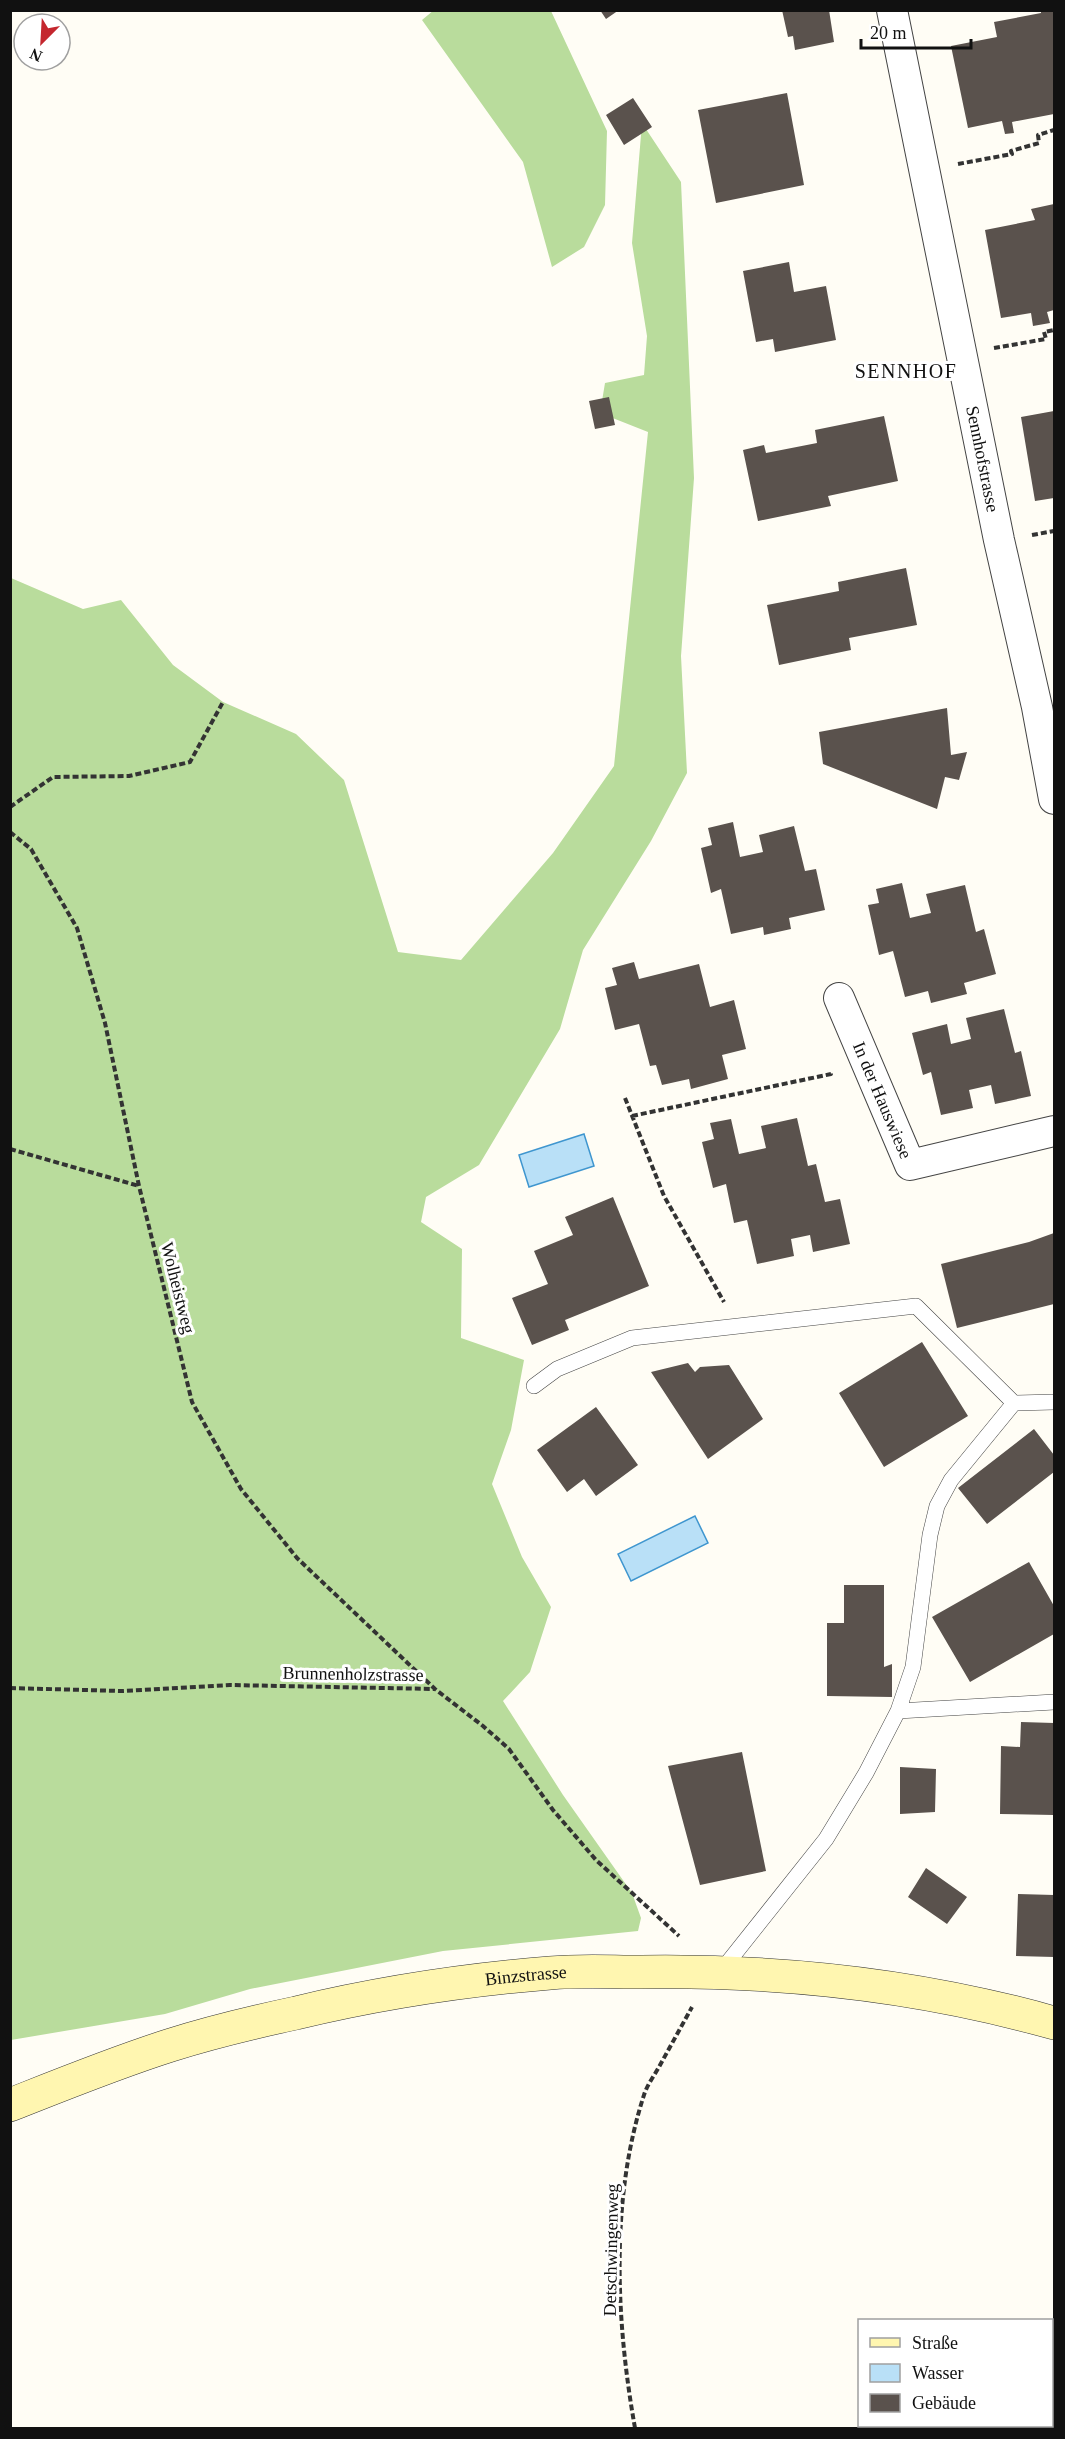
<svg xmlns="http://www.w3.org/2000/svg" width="1065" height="2439" font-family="'Times New Roman',serif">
<rect width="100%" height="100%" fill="#fffdf5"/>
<!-- forest -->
<path fill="#b9dc9c" d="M434,10L551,11L607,131L605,205L584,247L552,267L523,162L422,20Z
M642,123L681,182L694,478L681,656L687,773L651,841L583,950L560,1029L479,1165L426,1197L421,1222L462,1249L461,1338L524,1360L511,1430L492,1484L522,1557L551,1607L530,1672L503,1701L563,1795L632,1893L641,1918L638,1931L443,1951L250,1989L165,2014L11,2040V578L83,609L121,600L173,665L223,702L296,734L344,780L398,952L461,960L553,853L614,766L648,432L600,413L605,383L644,375L647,336L632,243Z"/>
<!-- water -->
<path fill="#b9e0f7" stroke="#3f96cf" stroke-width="1.5" d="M584,1134L594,1166L529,1187L519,1155Z
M695,1516L708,1543L631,1581L618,1554Z"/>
<!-- building -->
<path fill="#5a524d" d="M600,10H619L606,19Z
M782,10H829L834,42L795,50L793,36L788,37Z
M1041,10H1054V114L1012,122L1014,133L1005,134L1002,121L968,128L951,46L997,37L994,22L1041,13Z
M787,93L804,185L716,203L698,110Z
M633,98L652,127L624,145L606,115Z
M1054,204V310L1047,312L1050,323L1033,326L1031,313L1001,318L985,230L1035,220L1031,209Z
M789,262L794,292L826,286L836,340L775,352L773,339L756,342L743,271Z
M609,397L615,425L595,429L589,401Z
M1054,411V498L1035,501L1021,417Z
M884,416L898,481L828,496L831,506L758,521L743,450L764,445L766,453L817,443L815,430Z
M906,568L917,625L849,638L851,650L779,665L767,605L839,591L838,582Z
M947,708L951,755L967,752L959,780L945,777L937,809L823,764L819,732Z
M733,822L740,857L763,852L759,835L794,826L805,871L816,869L825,910L789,918L791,929L764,935L763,927L731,934L721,889L711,893L701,848L712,845L708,828Z
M902,883L910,918L931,913L926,894L965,885L976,932L984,929L996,974L964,983L967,994L931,1003L928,991L905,997L893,951L879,955L868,905L879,903L876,889Z
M634,962L639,979L699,964L710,1007L734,1000L746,1049L722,1055L728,1079L691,1089L689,1079L662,1085L656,1065L650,1066L639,1024L615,1030L605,988L617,985L612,968Z
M1004,1009L1015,1053L1021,1051L1031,1096L995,1104L991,1085L969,1090L973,1108L941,1115L931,1072L923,1075L912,1033L947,1024L951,1044L971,1039L966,1018Z
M797,1118L808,1166L816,1164L825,1202L840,1199L850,1244L813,1252L810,1235L791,1239L794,1256L757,1264L747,1220L734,1223L726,1184L713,1188L702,1142L714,1139L710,1123L731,1119L739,1154L766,1148L761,1126Z
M613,1197L649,1286L565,1320L569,1330L532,1345L512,1298L548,1284L534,1251L573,1235L565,1217Z
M1054,1233V1304L957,1328L941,1264L1029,1242Z
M922,1342L968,1416L884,1467L839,1393Z
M688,1363L695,1372L700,1367L729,1365L763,1419L708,1459L651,1372Z
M596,1407L638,1465L596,1496L584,1479L567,1492L537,1450Z
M1034,1429L1054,1455V1472L987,1524L958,1488Z
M1029,1562L1054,1606V1634L970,1682L932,1617Z
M844,1585H884V1667L892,1664V1697L827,1696V1623H844Z
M1021,1722L1054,1723V1815L1000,1814L1001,1746L1020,1747Z
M742,1752L766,1871L700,1885L668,1766Z
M900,1767L936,1769L935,1812L900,1814Z
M926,1868L967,1897L947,1924L908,1897Z
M1018,1894L1054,1895V1957L1016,1956Z"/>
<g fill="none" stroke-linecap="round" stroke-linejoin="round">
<!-- service casing -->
<g stroke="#444" stroke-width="16">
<path id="service" d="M534,1386L557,1369L632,1338L916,1306L1014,1403L1054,1402
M898,1711L1054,1702
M721,1971L826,1839L866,1773L898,1711L913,1667L930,1535L937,1506L951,1480L1014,1403"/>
</g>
<!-- minor casing -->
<g stroke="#444" stroke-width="32">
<g id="minor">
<path id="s1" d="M892,10L999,540L1037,707L1054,799"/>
<path id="s2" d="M839,998L910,1165L1054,1131"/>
</g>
</g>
<!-- secondary casing -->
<g stroke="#333" stroke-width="34">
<g id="secondary">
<path id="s3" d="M10,2105C63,2084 117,2062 171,2045C212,2032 254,2022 296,2013C379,1993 464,1980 550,1973C580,1970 611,1972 641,1972C781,1970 920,1985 1054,2023"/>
</g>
</g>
<!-- path -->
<path stroke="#333" stroke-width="4" stroke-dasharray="6 3" stroke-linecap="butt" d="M958,164L1012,154L1011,151L1039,143L1038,135L1054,130
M994,348L1046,339L1044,332L1054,330
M1032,535L1054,531
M10,807L53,777L129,776L190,762L223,702
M10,832L31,849L77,928L105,1023L139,1186L192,1402L241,1489L297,1558L435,1689L483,1726L509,1749L553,1810L596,1860L679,1936
M625,1098L664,1196L724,1302
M632,1116L831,1074V1071
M10,1149L139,1186
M10,1688L122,1691L230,1685L435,1689
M635,2428C616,2322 610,2199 644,2095C647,2085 654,2076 659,2067C670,2047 681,2027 692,2007"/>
<!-- service -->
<use href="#service" stroke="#fff" stroke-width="15"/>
<!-- minor -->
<use href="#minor" stroke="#fff" stroke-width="30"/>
<!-- secondary -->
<use href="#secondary" stroke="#fff6b0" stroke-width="33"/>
</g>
<g text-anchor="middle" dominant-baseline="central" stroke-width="6" stroke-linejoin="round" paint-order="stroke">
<!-- street labels -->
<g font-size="18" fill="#111" stroke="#fff">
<text stroke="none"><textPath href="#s1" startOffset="458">Sennhofstrasse</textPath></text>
<text stroke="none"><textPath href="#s2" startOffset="111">In der Hauswiese</textPath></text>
<text transform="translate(178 1288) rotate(76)">Wolheistweg</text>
<text transform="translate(353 1674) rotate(1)">Brunnenholzstrasse</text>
<text stroke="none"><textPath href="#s3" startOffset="534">Binzstrasse</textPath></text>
<text transform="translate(611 2250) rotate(-89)">Detschwingenweg</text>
</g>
<!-- neighbourhood labels -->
<g font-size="20" letter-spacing="1.5" fill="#111" stroke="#fff">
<text x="906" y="371">SENNHOF</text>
</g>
</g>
<!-- border -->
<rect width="1065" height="2439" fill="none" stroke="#111111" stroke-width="24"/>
<!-- legend -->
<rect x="858" y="2319" width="195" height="108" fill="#ffffff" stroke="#a0a0a0" stroke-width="1.5"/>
<rect x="870" y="2338" width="30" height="9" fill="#fff6b0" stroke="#a0a0a0" stroke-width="1.5"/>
<text x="912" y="2349" font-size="18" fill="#111111">Straße</text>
<rect x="870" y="2364" width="30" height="18" fill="#b9e0f7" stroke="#a0a0a0" stroke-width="1.5"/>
<text x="912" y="2379" font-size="18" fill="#111111">Wasser</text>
<rect x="870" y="2394" width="30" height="18" fill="#5a524d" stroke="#a0a0a0" stroke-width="1.5"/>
<text x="912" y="2409" font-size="18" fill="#111111">Gebäude</text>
<!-- north arrow -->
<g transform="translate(42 42) rotate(204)"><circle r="28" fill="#ffffff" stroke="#a0a0a0" stroke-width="1.5"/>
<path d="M0-4.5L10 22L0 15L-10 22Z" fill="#c4262e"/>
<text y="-9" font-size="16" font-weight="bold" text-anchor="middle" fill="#111111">N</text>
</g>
<!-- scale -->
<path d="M861 39v9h110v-9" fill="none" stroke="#111111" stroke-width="3"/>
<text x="870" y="39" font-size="18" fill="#111111" stroke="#ffffff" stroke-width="4.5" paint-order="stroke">20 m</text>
</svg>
